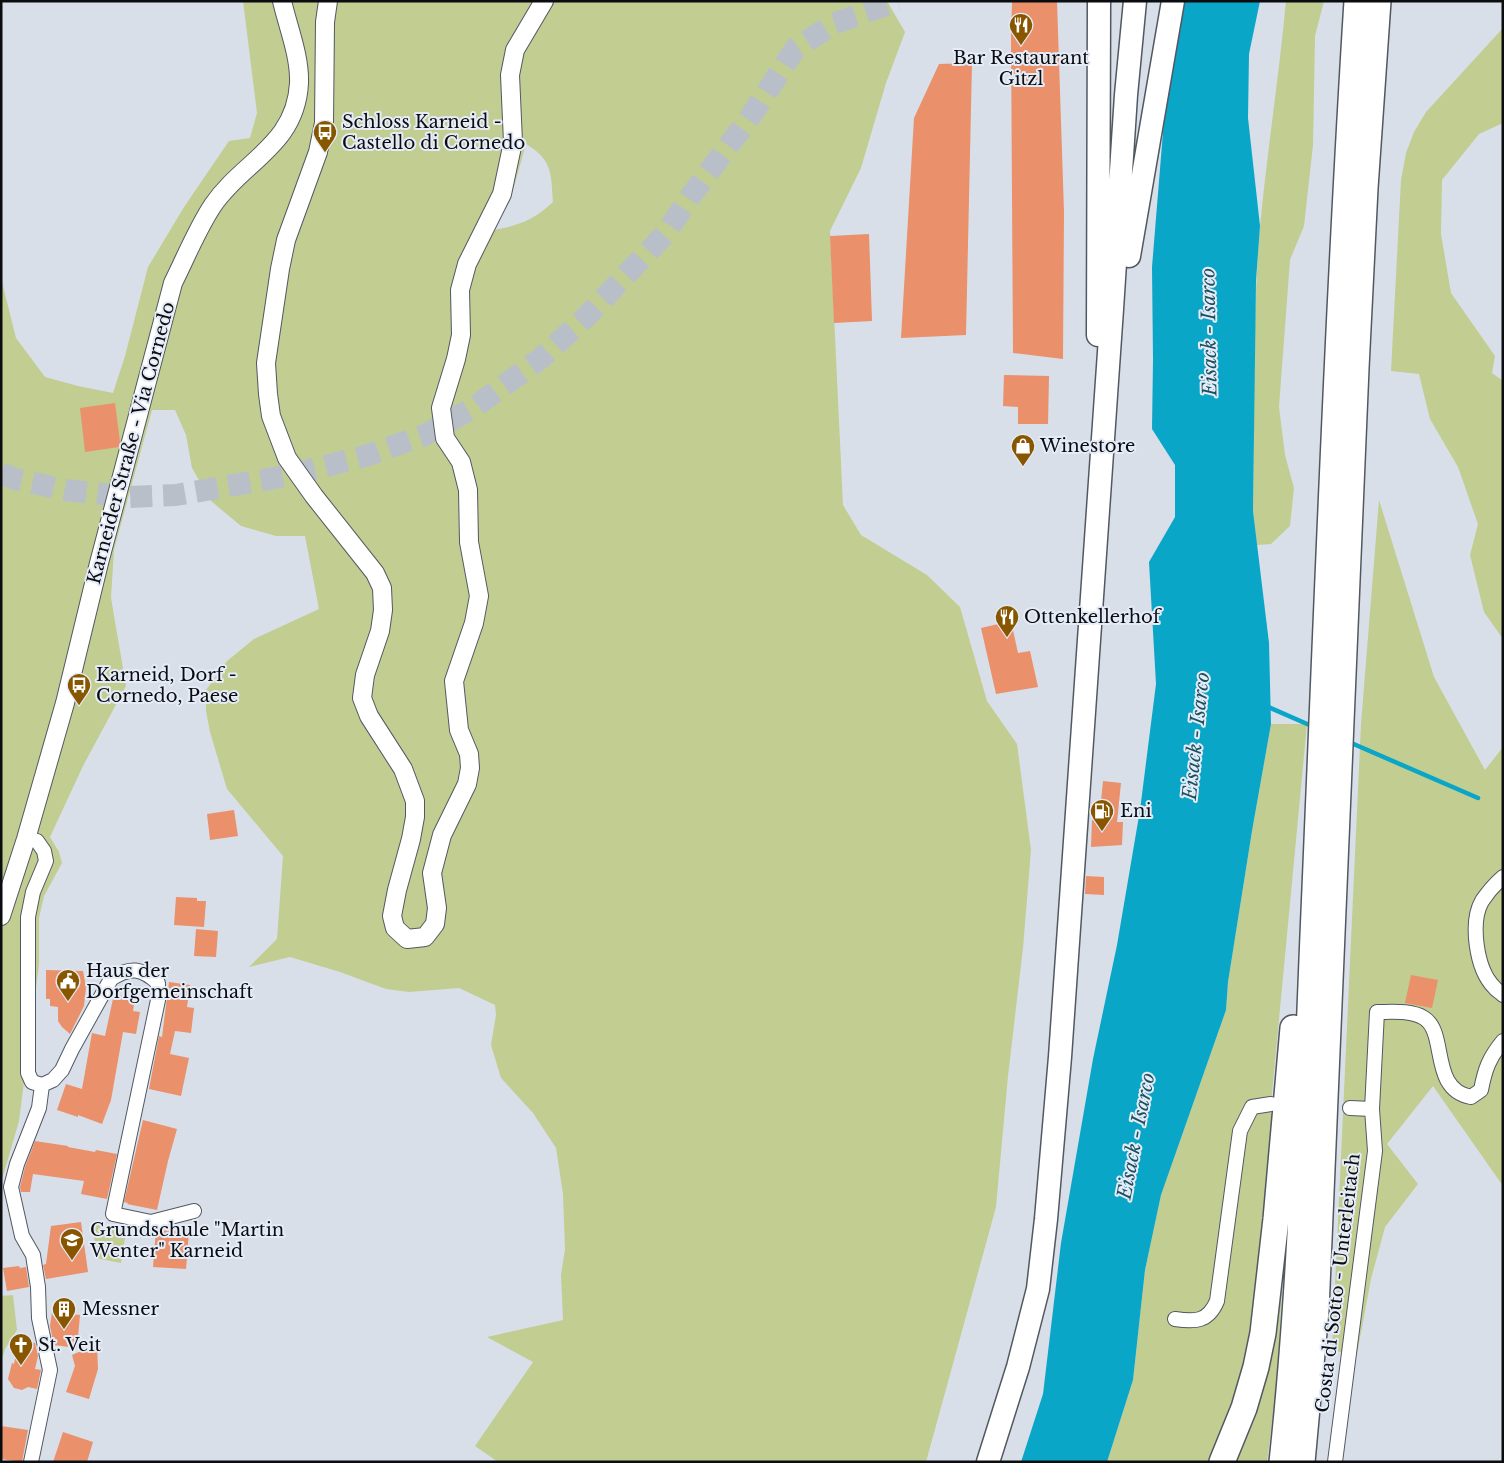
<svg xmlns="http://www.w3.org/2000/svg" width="1504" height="1463" font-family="'Libre Baskerville',serif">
<rect width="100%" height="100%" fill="#d8dfe9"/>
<!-- green -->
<path fill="#c2cd91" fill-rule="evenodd" d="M243,1H887L905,32L886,83L861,168L830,231L843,505L861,535L927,575L960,607L987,701L1017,744L1031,850L1023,948L1008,1076L996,1207L926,1462H498L475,1446L533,1362L487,1337L563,1320L561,1275L565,1249L563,1194L556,1148L533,1113L501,1078L491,1045L496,1015L495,1005L459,988L409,992L386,989L340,972L290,957L249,967L277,939L283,856L227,789L210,732L206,711V690L227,661L254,639L319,609L305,536H276L241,526L211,501L192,468L186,435L175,410H152L114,550L111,598L126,686L83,766L50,837L59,852L62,863L44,896L39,918V965L19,1121L1,1183V278L16,338L45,377L78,386L113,393L125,356L148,267L184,207L229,141L250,138L257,113ZM526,144C553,160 551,174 553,202C532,221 520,225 493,230L510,201Z
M1286,1H1324L1315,36L1313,145L1304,226L1290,260L1279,407L1285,455L1294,488L1290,526L1271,544L1257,545L1253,511C1255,417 1252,321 1260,227C1267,152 1279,77 1286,1Z
M1503,28V123L1479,134L1442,180L1441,234L1451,293L1495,356L1492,373L1503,381V639L1484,612L1470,555L1478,524L1458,467L1430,419L1419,374L1391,371L1401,180L1406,153L1414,132L1426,112Z
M1379,500L1434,677L1485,770L1503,747V1186L1433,1086L1387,1144L1418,1184L1385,1227L1371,1279L1357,1354L1332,1351L1361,724Z
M1271,724H1307L1271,1104V1162L1253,1331L1232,1417L1210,1462H1107L1133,1380L1145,1270L1161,1195L1226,1010L1228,982L1252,831Z
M93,1222L126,1232L121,1263L96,1258Z
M1283,1268L1277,1383L1267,1462H1230Z
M13,1295L17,1330L5,1349L1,1363V1296Z"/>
<!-- water -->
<path fill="#09a6c8" d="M1184,1H1260L1249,54L1248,118L1260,226L1256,281L1253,511L1269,643L1271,724L1252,831L1228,982L1226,1010L1161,1195L1145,1270L1133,1380L1107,1462H1021L1043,1394L1061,1243L1093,1059L1117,945L1140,810L1156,684L1149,562L1175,517V465L1152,429L1153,360L1152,267L1167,83Z"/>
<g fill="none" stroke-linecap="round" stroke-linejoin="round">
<!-- stream -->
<path stroke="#09a6c8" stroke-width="4.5" d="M1266,706L1314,727
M1349,742L1478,798"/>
</g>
<!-- building -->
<path fill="#ea906a" d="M1012,1H1057L1064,212L1063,359L1013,353L1011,37Z
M972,63L966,335L901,338L914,118L939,64Z
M869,234L872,321L834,323L830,236Z
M1004,375L1049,376L1048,424H1018V407L1003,406Z
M115,403L120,442L119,447L85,452L80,408Z
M1011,621L1018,653L1030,651L1038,687L996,694L981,628Z
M1103,781L1121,783L1117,822H1123L1122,845L1091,847L1092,820H1099Z
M234,810L238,836L210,840L207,814Z
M1086,876L1104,877V895L1085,894Z
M176,897L197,898V901H206L204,927L174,925Z
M196,929L218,931L216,957L194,956Z
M46,970L83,971L86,987L84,1006L70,1034L62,1027L58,1021V1007L50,1006V999H46Z
M1411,975L1438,980L1432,1008L1405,1003Z
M169,982L190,985L187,1007L194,1008L191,1033L175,1031L170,1054L189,1058L181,1096L149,1089L159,1036L162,1037Z
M114,994L135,999L133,1011L140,1012L136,1034L123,1032L111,1100L102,1124L78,1115V1117L57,1110L66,1084L82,1089L92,1033L105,1036Z
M143,1120L177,1129L168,1161L157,1210L127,1204L128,1203L124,1202Z
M35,1141L68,1146V1147L95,1152L96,1150L117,1154L107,1199L81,1194L84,1181L33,1174L30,1192H21L20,1187L25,1167Z
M81,1222L88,1272L46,1279L43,1265L46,1264L51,1226Z
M156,1230L189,1232L186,1269L153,1267Z
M19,1266L20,1268L26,1267L29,1287L7,1291L3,1268Z
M52,1312L80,1315L77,1348L54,1345L50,1326Z
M19,1339L35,1343L38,1356L35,1369L41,1370L37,1389L28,1387L22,1390L14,1388L8,1379L12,1363L14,1364Z
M97,1344L98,1369L89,1399L66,1392L75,1366L72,1355Z
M1,1426L28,1430L22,1462L1,1459Z
M63,1432L93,1442L87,1462H53Z"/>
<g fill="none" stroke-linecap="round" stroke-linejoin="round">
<!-- primary-tunnel -->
<path stroke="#b9bfc8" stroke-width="22" stroke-dasharray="22 11" stroke-linecap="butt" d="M1,473L15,479L66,490L128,497L176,495L286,476L365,456L425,435L476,406L540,359L586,317L665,234L693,193L753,113L795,49L833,24L897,1"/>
<!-- minor casing -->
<g stroke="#525861" stroke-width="16">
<path id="minor" d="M26,839L37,841L44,851L46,861L33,892L28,917V1073L32,1082L42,1085L53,1080L62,1070L72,1049L111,979C130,966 142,968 158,983V1000L113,1214L151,1222L194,1211
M1503,877C1495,884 1488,892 1482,901C1470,922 1476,969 1494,987C1496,990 1500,992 1503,995
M1350,1108L1372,1109
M1175,1319C1195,1322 1208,1322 1217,1301L1240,1131L1252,1107L1271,1104
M31,1462L50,1370L39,1318L38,1287L33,1255L22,1236L11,1187L17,1164L39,1108L42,1085
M1335,1462L1375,1151L1372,1109L1377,1012C1392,1012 1411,1010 1424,1018C1448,1033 1429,1089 1471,1097L1481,1090C1485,1069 1489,1058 1503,1041"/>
</g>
<!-- tertiary casing -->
<g stroke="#525861" stroke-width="20">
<path id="tertiary" d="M328,1L325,22L324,123L318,152L286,240L280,269L266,363L268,394L271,416L287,458L314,496L375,573L382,588L383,610L380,631L365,675L362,698L369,716L403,769L415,801V817L411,839L397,890L392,916L395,928L407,939L425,937L435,924L437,908L432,873L442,835L467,784L470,768L469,754L459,730L454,681L474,623L479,596L469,542L468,490L461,462L445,438L441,408L456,359L461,335L460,290L467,264L502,194L513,142L510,75L515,50L544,1
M1,916L26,839L65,703L99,563L173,283C186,257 197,229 213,205C243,161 296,145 299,83C300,56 288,27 282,1"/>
</g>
<!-- primary casing -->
<g stroke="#525861" stroke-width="25">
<path id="primary" d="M1129,256L1173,1
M1098,335L1099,1
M988,1462L1018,1367L1038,1289L1046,1219L1060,1057L1112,309L1126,95L1135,1"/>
</g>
<!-- motorway casing -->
<g stroke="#525861" stroke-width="28">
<path id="motorway" d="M1222,1462L1244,1408L1256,1367L1263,1333L1276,1219L1293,1028
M1282,1462C1302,1279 1306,1095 1314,912C1327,608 1338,305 1357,1
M1302,1462L1316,1310L1356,368L1365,188L1378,1"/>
</g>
<!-- minor -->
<use href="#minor" stroke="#fff" stroke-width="14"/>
<!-- tertiary -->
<use href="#tertiary" stroke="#fff" stroke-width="18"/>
<!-- primary -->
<use href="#primary" stroke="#fff" stroke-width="22"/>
<!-- motorway -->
<use href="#motorway" stroke="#fff" stroke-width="25"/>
</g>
<!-- icons -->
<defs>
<g id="restaurant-pin" transform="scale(1.25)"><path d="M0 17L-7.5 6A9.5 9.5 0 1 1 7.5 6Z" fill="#895600" stroke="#e5ecf7"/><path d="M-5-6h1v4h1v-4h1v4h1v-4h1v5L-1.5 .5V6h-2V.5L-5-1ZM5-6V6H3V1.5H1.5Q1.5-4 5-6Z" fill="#fff"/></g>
<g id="bus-pin" transform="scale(1.25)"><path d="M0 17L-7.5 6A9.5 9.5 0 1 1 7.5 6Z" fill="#895600" stroke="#e5ecf7"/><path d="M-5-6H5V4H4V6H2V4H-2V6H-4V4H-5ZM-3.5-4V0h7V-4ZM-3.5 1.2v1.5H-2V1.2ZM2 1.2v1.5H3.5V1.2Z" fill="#fff"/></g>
<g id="shop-pin" transform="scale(1.25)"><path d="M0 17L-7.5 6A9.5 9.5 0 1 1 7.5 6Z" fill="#895600" stroke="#e5ecf7"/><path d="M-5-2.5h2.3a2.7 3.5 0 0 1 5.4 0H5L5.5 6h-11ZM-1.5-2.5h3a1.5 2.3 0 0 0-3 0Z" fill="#fff"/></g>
<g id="fuel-pin" transform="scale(1.25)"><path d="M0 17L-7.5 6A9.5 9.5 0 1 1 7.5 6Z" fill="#895600" stroke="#e5ecf7"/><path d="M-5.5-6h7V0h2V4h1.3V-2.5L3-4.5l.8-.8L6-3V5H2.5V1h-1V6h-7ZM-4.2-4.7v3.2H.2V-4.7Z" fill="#fff"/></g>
<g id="civic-pin" transform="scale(1.25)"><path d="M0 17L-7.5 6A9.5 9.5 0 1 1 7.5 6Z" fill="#895600" stroke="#e5ecf7"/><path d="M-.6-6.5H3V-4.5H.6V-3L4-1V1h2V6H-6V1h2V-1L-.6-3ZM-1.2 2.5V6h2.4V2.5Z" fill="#fff"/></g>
<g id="school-pin" transform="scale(1.25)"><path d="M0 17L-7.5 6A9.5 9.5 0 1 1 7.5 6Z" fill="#895600" stroke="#e5ecf7"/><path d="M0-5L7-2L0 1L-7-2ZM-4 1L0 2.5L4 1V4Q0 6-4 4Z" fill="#fff"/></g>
<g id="building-pin" transform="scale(1.25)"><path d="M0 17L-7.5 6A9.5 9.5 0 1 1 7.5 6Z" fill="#895600" stroke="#e5ecf7"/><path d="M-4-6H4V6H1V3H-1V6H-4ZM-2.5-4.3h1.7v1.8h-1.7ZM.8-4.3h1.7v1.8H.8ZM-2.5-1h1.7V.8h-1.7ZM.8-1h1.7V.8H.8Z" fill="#fff"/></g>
<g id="church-pin" transform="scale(1.25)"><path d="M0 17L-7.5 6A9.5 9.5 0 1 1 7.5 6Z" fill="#895600" stroke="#e5ecf7"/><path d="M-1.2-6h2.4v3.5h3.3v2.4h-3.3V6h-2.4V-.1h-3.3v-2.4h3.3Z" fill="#fff"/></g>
</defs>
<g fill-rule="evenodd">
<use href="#restaurant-pin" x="1021" y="25"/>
<use href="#bus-pin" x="325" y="132"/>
<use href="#shop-pin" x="1023" y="446"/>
<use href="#restaurant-pin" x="1007" y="617"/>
<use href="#bus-pin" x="79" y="685"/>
<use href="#fuel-pin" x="1102" y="811"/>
<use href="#civic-pin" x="68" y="981"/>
<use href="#school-pin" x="72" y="1240"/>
<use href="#building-pin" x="64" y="1309"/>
<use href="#church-pin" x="21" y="1345"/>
</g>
<g text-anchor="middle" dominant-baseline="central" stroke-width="4" stroke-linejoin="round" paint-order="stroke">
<!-- poi labels -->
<g font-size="18" fill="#0a0c10" stroke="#e5ecf7" text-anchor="start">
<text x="1021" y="58" text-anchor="middle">Bar Restaurant<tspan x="1021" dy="21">Gitzl</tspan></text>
<text x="342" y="122">Schloss Karneid -<tspan x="342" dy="21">Castello di Cornedo</tspan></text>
<text x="1040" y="446">Winestore</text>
<text x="1024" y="617">Ottenkellerhof</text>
<text x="96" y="675">Karneid, Dorf -<tspan x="96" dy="21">Cornedo, Paese</tspan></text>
<text x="1120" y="811">Eni</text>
<text x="86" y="971">Haus der<tspan x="86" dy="21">Dorfgemeinschaft</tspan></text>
<text x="90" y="1230">Grundschule "Martin<tspan x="90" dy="21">Wenter" Karneid</tspan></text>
<text x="82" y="1309">Messner</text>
<text x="38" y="1345">St. Veit</text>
</g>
<!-- street labels -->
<g font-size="18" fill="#0a0c10" stroke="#e5ecf7">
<text transform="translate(131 443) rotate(-75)">Karneider Straße - Via Cornedo</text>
<text transform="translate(1338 1283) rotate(-83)">Costa di Sotto - Unterleitach</text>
</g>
<!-- water labels -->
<g font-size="19" font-style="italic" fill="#1b505f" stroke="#e5ecf7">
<text transform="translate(1209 332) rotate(-91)">Eisack - Isarco</text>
<text transform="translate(1196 736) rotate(-84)">Eisack - Isarco</text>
<text transform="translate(1136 1136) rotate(-79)">Eisack - Isarco</text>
</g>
</g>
<!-- border -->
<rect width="1504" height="1463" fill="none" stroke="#0a0c10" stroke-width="5"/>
</svg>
